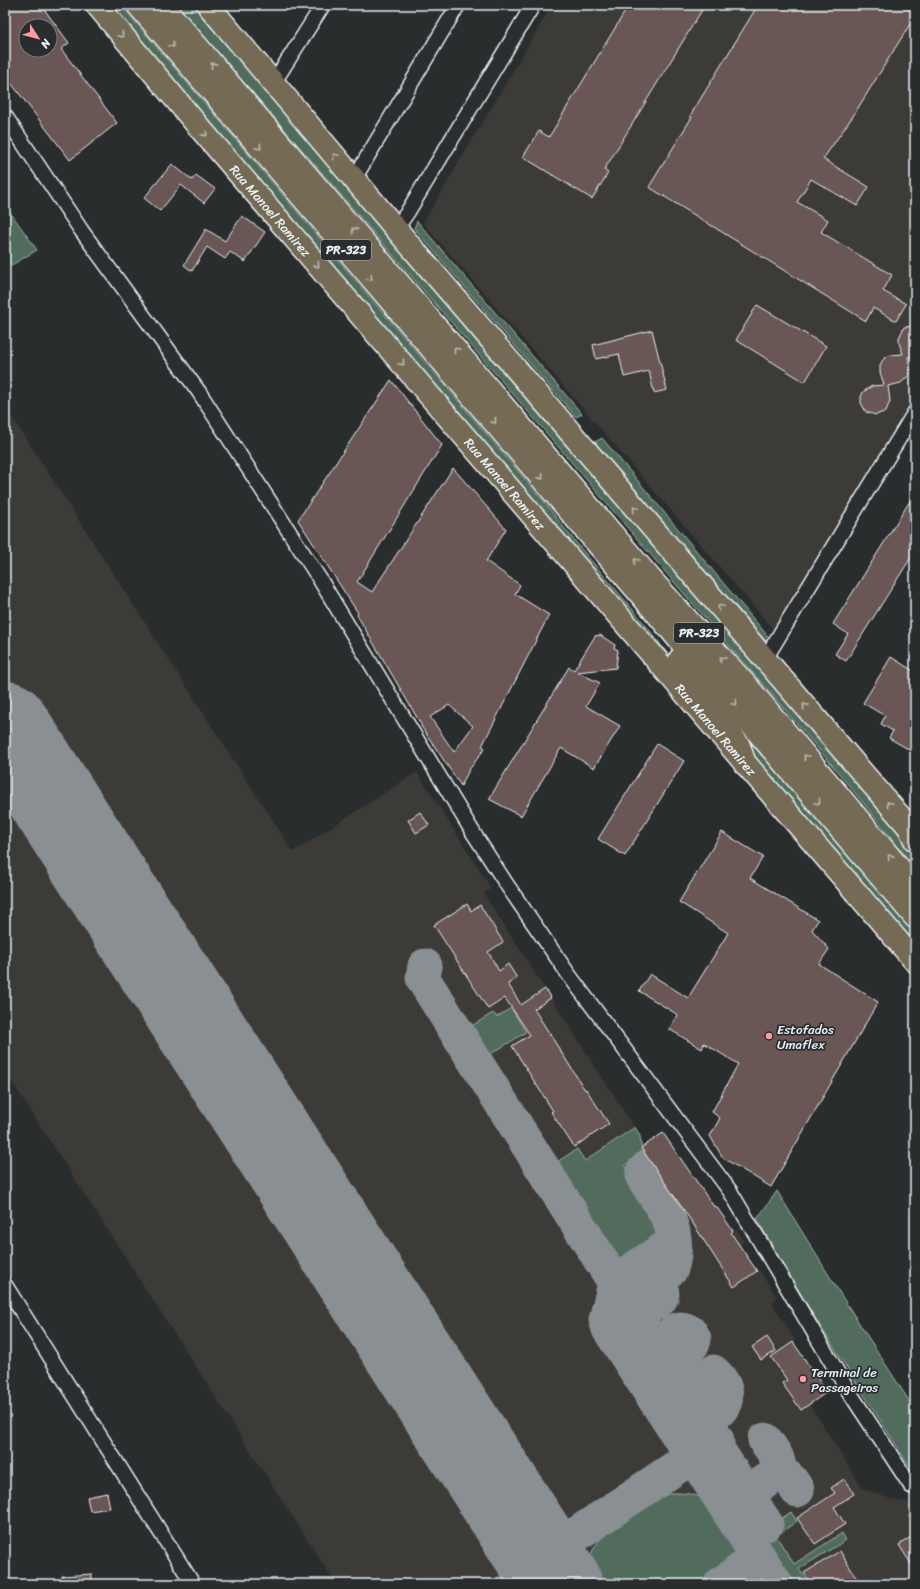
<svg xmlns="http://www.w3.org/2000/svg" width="920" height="1589" font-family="Sriracha,sans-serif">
<rect width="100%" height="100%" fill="#2a2d2e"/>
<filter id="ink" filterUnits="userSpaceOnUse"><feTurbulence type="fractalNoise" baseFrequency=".025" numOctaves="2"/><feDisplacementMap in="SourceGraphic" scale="8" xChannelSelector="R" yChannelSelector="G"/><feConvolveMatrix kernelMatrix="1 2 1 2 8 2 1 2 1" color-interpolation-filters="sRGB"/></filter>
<g filter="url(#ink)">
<!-- built -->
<path fill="#3d3a39" d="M552,5H915V404L776,632L423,223Z
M5,406L293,852L417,772L491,888L484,894L640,1136L641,1148L663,1133L703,1192L716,1206L733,1231L737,1230L744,1241L740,1246L757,1271H760L777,1297L772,1303L795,1340L793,1342L827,1392L810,1405L863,1489L896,1501L908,1502L915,1512V1584H336L5,1071Z"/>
<!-- green -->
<path fill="#516c5b" stroke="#9caeaa" d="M105,5H121L546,504C592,567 650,622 692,689Z
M177,5H196L898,830L915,856V868C835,764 747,667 661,567C501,379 339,193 177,5Z
M5,205L37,250L5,269Z
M417,221L582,414L576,417L414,228Z
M602,438L771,640L767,645L595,442Z
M719,699L832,837L915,933V950L767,777L717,700Z
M511,1008L526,1032L486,1057L468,1028L493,1013L497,1017Z
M635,1127L640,1136L642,1153L625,1165L655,1211L666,1232L658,1244L621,1267L554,1164L577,1149L585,1161Z
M777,1191L841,1295L915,1410V1468L908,1464L812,1313L757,1219Z
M672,1493C682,1493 690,1493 700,1497C715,1504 735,1542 745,1558L704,1584H594C590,1572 587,1557 596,1545C608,1527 650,1500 672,1493Z
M791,1512L797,1521L776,1536L794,1564L842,1533L846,1540L799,1569L806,1580L799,1584H786L754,1537Z"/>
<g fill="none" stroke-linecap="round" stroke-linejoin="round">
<!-- taxiway -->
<path stroke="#898f93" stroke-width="35" d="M425,966L423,978L425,982L636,1316L717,1440V1449L766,1524
M649,1166L643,1172V1177C663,1209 683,1229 671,1269
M644,1306C662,1304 669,1292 653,1280
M645,1371C650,1367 655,1368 660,1365C672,1359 682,1351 693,1343L694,1339L691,1333C679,1325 673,1331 666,1341
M663,1392L675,1387L684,1390L713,1372C729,1385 732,1407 710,1416V1419
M765,1440C772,1450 783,1462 777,1474
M696,1464L702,1470L776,1584
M727,1506L777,1474C788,1474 792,1481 797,1490
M519,1524C542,1540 551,1543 577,1534
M561,1584C556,1565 564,1547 577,1534L684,1462L687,1455L686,1447L609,1329L606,1320L614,1288L622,1277L667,1247
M721,1584L758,1558"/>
<!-- runway -->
<path stroke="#898f93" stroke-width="88" d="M5,725L558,1584"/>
</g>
<!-- building -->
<path fill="#695754" stroke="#e8f1f8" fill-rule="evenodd" d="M5,5H41L69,43L61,49L117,123L70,160L5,75ZM26,26H50V50H26Z
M629,5H705L604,170L608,173L592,199L523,157L539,131L549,137Z
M758,5H902L915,13V16L853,116L823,159L869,187L857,206L811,179L797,202L828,220L821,232L892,275L883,291L906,304L896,321L873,308L866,321L649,187L692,117L690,116Z
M172,164L192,180L196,175L215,189L204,203L181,185L160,211L144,198Z
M242,216L265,232L245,262L230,252L225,259L207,247L192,271L184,265L206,229L225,241Z
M757,305L826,346L805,382L736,340Z
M915,326V356L908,357L910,370L909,375L901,383L888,386L890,401L886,411L876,415L866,412L861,403V397L863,392L872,386L884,385L880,372V366L882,361L886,357L891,355L903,354L899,343V338L904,327Z
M652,330L667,390L654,393L649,371L624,377L619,354L596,359L593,345Z
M391,380L442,445L357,582L372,592L453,468L506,529L486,561L520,585L515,594L549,615L482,746L485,748L469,770L461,786L421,726H422L357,615L358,613L298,520ZM449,705L473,726L454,752L430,717Z
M915,493V551L846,661L835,654L848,634L833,624Z
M600,635L615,645L614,648L618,650L616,668L577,672L600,683L586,706L620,726L594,768L561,748L521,816L489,799L569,667L574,670L595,636Z
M891,657L915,672V753L889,738L893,731L881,724L885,716L863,703Z
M657,744L684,761L625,856L598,839Z
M420,812L429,825L416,833L408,820Z
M722,832L763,857L750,878L818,920L812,930L829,949L819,964L878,1002L771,1187L723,1158L710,1136L720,1118L712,1112L738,1064L704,1043L702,1049L669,1029L678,1015L639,991L650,974L688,998L728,933L679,902Z
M467,904L471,911L480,905L503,942L488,952L499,971L508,964L517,978L508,984L521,1005L545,989L551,998L534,1009L585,1090L586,1089L609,1124L574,1147L551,1112L553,1111L512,1046L530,1035L505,998L488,1009L434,925Z
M663,1133L714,1207L716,1206L733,1231L731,1233L757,1271L734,1287L692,1222L641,1148Z
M767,1337L776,1351L761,1360L752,1347Z
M793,1342L827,1392L801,1410L782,1383L787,1380L771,1357Z
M844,1479L854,1494L834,1507L845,1524L815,1544L797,1518L835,1493L831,1488Z
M107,1493L110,1508L90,1511L87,1497Z
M915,1534V1570L899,1545Z
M840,1551L860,1584H811L804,1573Z
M92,1574V1584H62V1576Z"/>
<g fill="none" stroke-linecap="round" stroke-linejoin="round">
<!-- street casing -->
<g stroke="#e8f1f8" stroke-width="17">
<path id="street" d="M274,82L323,5
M5,116L81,230L199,392L319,578L474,834L507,885L569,975L730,1191L848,1390L911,1486L915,1484
M354,179L458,5
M396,229L407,213L533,5
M765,659L915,412
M5,1285L193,1584"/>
</g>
<!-- primary casing -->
<g stroke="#e8f1f8" stroke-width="25">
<g id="primary">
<path id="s1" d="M97,5L193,120L915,961"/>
<path d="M208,5L396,229L915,834"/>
</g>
</g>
<!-- highway casing -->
<g stroke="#e8f1f8" stroke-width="25">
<path id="highway" d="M138,5C397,309 658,611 915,917
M162,5L648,576L747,686L915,887
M680,659L739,746L745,764
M910,829L915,840"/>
</g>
<!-- street -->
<use href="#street" stroke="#2a2d2e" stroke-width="14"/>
<!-- primary -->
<use href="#primary" stroke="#746b52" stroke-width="22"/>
<!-- highway -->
<use href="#highway" stroke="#746b52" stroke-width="22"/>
</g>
<!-- one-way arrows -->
<defs><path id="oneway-chevron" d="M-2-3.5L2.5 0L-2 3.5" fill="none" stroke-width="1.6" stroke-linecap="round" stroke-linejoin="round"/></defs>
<g stroke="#babbb6">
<use href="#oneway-chevron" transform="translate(121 35) rotate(50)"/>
<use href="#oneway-chevron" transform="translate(172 45) rotate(49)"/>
<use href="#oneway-chevron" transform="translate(213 65) rotate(-130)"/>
<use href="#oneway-chevron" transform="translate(205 134) rotate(49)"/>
<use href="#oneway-chevron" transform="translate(259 147) rotate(50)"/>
<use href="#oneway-chevron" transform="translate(335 156) rotate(-130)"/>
<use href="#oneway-chevron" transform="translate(354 230) rotate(-131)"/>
<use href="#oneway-chevron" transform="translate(317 265) rotate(49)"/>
<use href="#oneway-chevron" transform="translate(370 278) rotate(49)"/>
<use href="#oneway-chevron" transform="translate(456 350) rotate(-130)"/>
<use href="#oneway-chevron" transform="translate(402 363) rotate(49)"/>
<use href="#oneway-chevron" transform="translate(494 421) rotate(50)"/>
<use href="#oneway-chevron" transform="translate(541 477) rotate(51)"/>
<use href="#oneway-chevron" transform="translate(635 509) rotate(-131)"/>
<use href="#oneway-chevron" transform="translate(636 561) rotate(-130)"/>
<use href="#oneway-chevron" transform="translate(720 607) rotate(-131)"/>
<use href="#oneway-chevron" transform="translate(722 659) rotate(-132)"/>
<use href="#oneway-chevron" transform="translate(735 703) rotate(50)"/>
<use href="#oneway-chevron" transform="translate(805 706) rotate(-131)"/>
<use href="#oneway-chevron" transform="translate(806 757) rotate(-130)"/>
<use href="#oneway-chevron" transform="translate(818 802) rotate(50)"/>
<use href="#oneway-chevron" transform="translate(889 804) rotate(-131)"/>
<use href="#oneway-chevron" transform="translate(890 857) rotate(-130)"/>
</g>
</g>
<!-- markers -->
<g fill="#ff9aa2" stroke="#2a2d2e" stroke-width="1.5">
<circle cx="769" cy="1036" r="4"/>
<circle cx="803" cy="1379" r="4"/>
</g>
<g text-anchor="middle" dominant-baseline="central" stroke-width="3.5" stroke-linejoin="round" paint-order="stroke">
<!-- shield labels -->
<g fill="#2a2d2e" stroke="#afb6bb" stroke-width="1">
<rect x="321" y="240" width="50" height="20" rx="3"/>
<rect x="674" y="623" width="50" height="20" rx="3"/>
</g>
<g font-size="12" font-weight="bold" fill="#e8f1f8">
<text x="346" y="250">PR-323</text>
<text x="699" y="633">PR-323</text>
</g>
<!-- street labels -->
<g font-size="13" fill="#e8f1f8" stroke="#2a2d2e">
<text stroke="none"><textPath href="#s1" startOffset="269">Rua Manoel Ramirez</textPath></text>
<text stroke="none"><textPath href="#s1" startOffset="629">Rua Manoel Ramirez</textPath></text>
<text stroke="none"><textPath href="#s1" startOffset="953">Rua Manoel Ramirez</textPath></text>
</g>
<!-- poi labels -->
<g font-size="13" fill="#e8f1f8" stroke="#2a2d2e" text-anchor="start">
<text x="777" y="1029">Estofados<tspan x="777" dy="15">Umaflex</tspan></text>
<text x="811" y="1372">Terminal de<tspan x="811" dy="15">Passageiros</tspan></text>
</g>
</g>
<!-- margin -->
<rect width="920" height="1589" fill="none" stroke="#2a2d2e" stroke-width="20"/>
<rect x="10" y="10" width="900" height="1569" fill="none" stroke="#e8f1f8" stroke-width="1.5" filter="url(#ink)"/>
<!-- north arrow -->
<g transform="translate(38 38) rotate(126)"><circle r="19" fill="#2a2d2e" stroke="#767b7f"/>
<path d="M0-3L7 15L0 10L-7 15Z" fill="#ff9aa2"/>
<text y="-6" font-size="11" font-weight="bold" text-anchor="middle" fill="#e8f1f8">N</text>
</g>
</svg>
